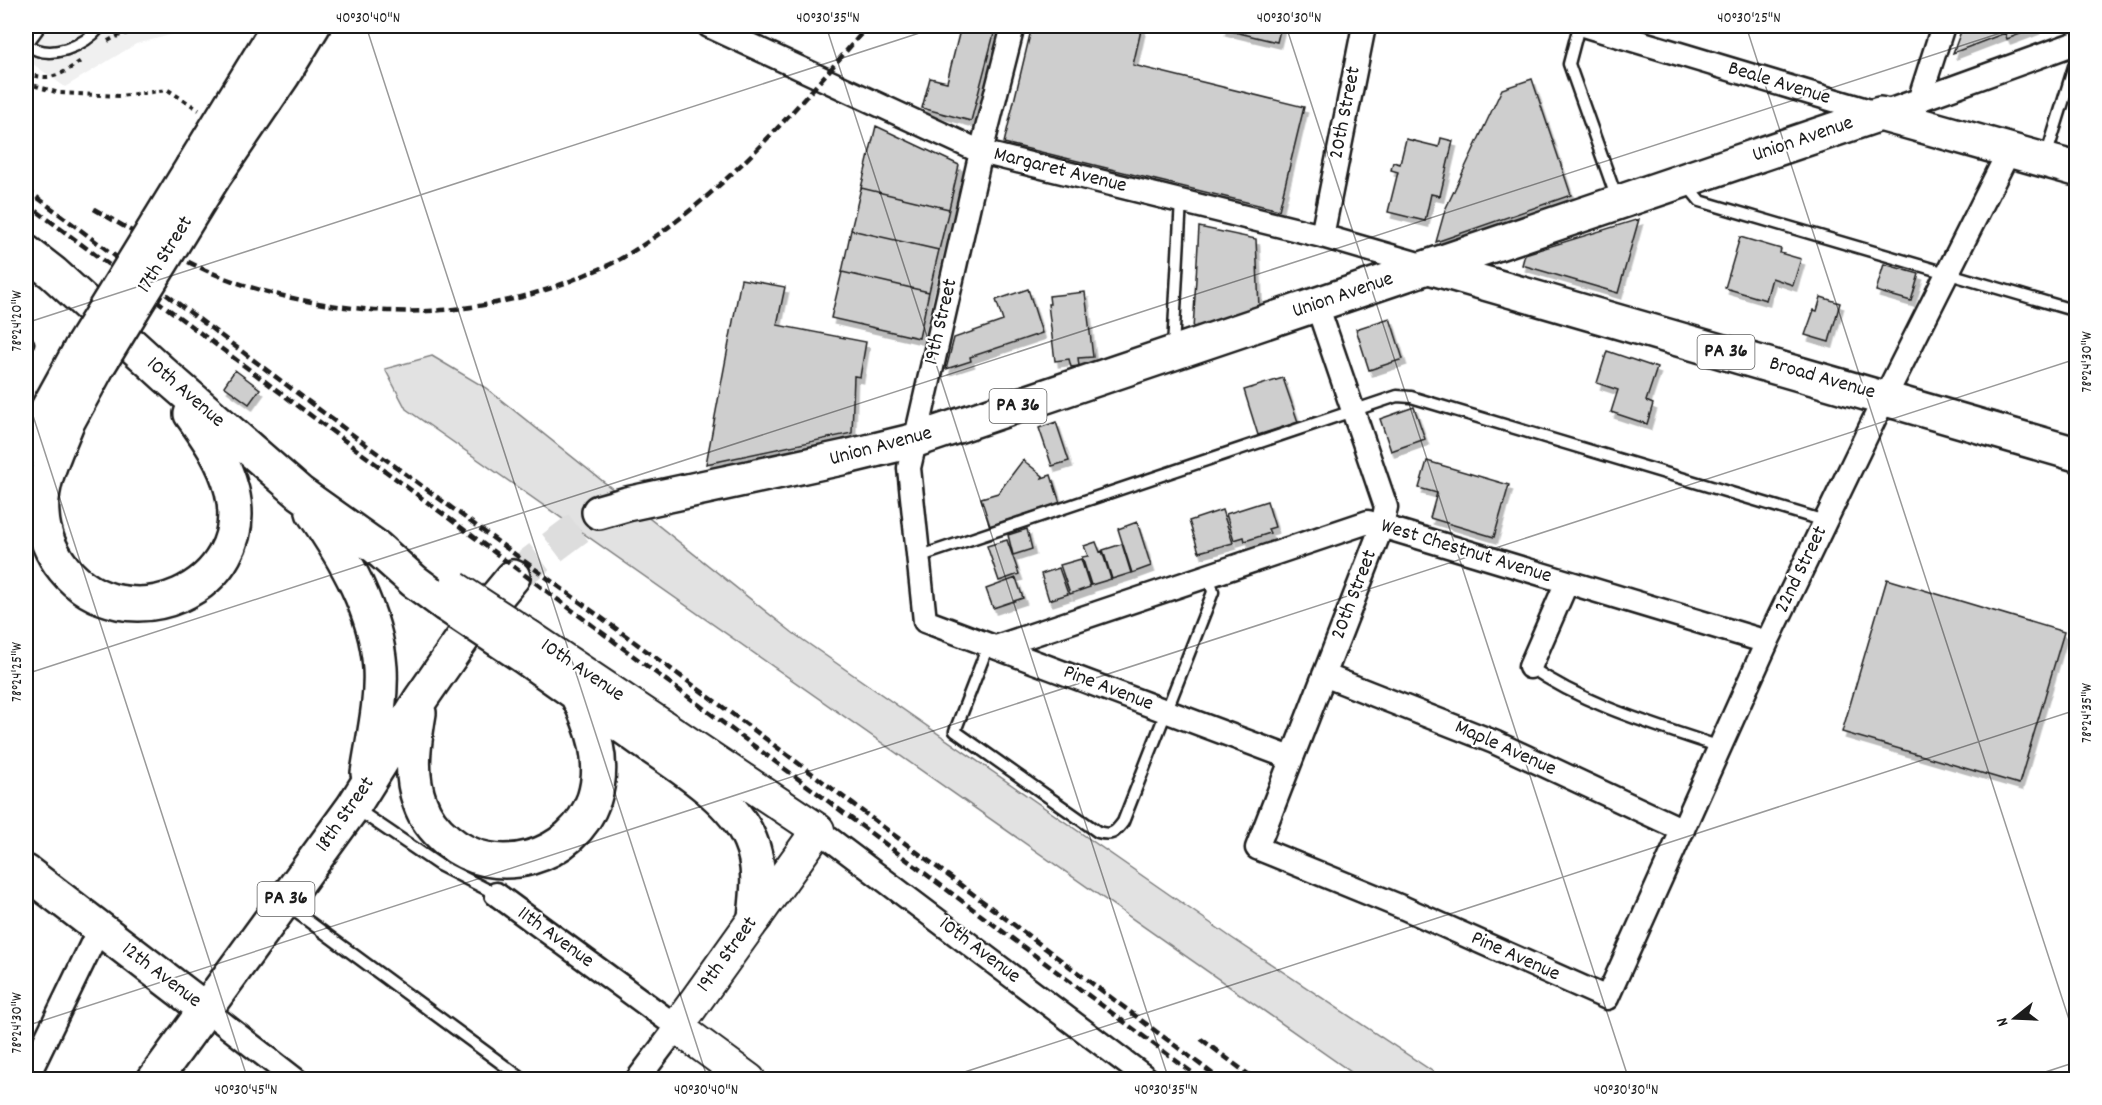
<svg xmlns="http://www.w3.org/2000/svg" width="2102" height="1105" font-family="Dekko,sans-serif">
<defs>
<filter id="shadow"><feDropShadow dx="3.5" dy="6" stdDeviation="0" flood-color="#0004"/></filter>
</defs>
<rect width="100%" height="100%" fill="#fff"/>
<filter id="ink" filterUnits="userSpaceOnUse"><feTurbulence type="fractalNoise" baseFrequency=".0167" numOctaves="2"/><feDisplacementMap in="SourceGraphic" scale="12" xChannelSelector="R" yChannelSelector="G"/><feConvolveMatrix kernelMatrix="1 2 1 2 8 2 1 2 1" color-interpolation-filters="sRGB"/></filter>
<g filter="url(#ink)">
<!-- built -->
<path fill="#f0f0f0" d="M26,26H204L136,44L65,87L26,59Z"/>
<!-- green -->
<path fill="#e2e2e2" stroke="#7f7f7f" stroke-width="1.5" d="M432,356L486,388L793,633L1232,938L1444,1079H1361L406,409L385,369Z"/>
<!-- building -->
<path fill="#cecece" stroke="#1c1c1c" stroke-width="1.5" filter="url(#shadow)" d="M961,26H996L971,121L922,108L930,78L947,82Z
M1032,26H1142L1133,65L1304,107L1279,210L1004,143Z
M1223,26H1281L1277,42L1222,29Z
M1963,26H2035L2036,28L2007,39L2005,33L1953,53Z
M1532,79L1571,195L1436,242L1445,210L1502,89Z
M876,126L959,165L949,209L861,188Z
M1441,138L1453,141L1440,196L1431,194L1425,221L1388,212L1398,172L1391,170L1393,162L1400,164L1406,139L1439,147Z
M861,188L949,209L939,250L851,230Z
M1639,219L1618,293L1522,265L1525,254Z
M1199,227L1256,239L1259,308L1193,330Z
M851,230L939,250L929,292L842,272Z
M1740,237L1781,249L1780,253L1801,259L1793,285L1772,278L1766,300L1725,288Z
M1884,264L1919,274L1911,301L1876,291Z
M842,272L929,292L919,338L831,318Z
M741,279L785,287L777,325L866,342L860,377L854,376L852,433L706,464Z
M1028,289L1042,333L970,357L971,361L946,369L954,338L1003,321L996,300Z
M1085,292L1093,357L1078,358L1079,366L1071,367L1069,359L1055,361L1048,304H1050L1049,296Z
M1821,297L1840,303L1829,342L1805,335L1814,310L1817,311Z
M1390,318L1403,359L1369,370L1356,329Z
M1607,351L1657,368L1646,401L1653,404L1647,424L1611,412L1618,390L1597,383Z
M235,370L260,389L249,404L224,386Z
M1283,378L1298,422L1258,435L1244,390Z
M1414,407L1425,439L1391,451L1380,419Z
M1056,422L1069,461L1052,466L1039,428Z
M1023,460L1043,476L1042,478L1051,475L1060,503L990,526L981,498L998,493Z
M1427,461L1509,485L1494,537L1430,518L1437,493L1419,488Z
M1267,501L1275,527L1268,529L1270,533L1245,541L1244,537L1234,540L1226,514Z
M1222,510L1233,543L1199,552L1189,521Z
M1137,522L1151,566L1132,573L1118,529Z
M1027,529L1032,549L1013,555L1008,535Z
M1007,540L1019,574L999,581L987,546Z
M1096,542L1100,552L1102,551L1111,579L1091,585L1082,557L1088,556L1084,546Z
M1122,544L1131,573L1112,579L1103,550Z
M1081,559L1090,587L1070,594L1060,565Z
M1059,568L1068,594L1049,600L1041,574Z
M1016,578L1023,598L993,608L986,589Z
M1887,579L2064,632L2019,784L1842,732Z"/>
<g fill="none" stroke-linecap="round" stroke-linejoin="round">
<!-- primary-tunnel -->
<path stroke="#ddd" stroke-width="33" stroke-dasharray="33 16" stroke-linecap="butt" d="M513,577L599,512"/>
<!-- lane casing -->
<g stroke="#1c1c1c" stroke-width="15">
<path id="lane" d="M1579,26L1569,64L1617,199
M26,44C50,62 84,46 101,26
M26,45L40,26
M2046,157L2076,60
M1686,184L1700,201L2076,311
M26,341L28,343L26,348
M1173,348L1181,200
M918,557L1397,396L1411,397L1825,521
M996,647L986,651L955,731L1098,832C1111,836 1115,833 1123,822L1213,592L1209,576
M1530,667C1587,706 1655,725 1720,747
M355,808L439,865L496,894
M285,904L524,1080"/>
</g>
<!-- street casing -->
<g stroke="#1c1c1c" stroke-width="27">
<path id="street" d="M709,26L981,152L1322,236L1429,267
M1013,26L981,152L909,468L925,621L1291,758
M1586,26L1880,114L2076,43
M1919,101L1943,26
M1322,236L1364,26
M1317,305L1386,507L1382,526L1257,848L1404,908L1607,998L1767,642L1885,397L2010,149
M996,647L1368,522L1767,642
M1530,667L1567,582
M1324,675L1494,742L1683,830
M818,830L1149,1080
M496,894L677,1027L637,1080
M206,1010L296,1080
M26,1080L99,929"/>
</g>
<!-- secondary casing -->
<g stroke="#1c1c1c" stroke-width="36">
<path id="secondary" d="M530,637L818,830L677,1027L749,1080"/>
</g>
<!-- primary casing -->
<g stroke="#1c1c1c" stroke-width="38">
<path id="primary" d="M193,166L279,26
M213,178L283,75L313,26
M26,252L53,273L167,377L300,493L376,547L414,581L445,604
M1429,267L2076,454
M67,423C56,451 39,483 42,514C43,534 52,554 64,569C125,644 256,589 232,491C225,462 208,438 191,414
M55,440L67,423L98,366
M26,448L81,348
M313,512C345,558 376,610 380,668C382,703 373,739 368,773
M599,512L627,504L846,457L916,440L1880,114L2076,169
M523,656C561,683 598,709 636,736C673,763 732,796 750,840C761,865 758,891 755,917
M419,713C414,744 409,773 420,803C425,818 435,830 447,840C495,881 573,859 594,799C606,762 593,725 576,693
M26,872L206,1010
M154,1080L353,807L420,700L465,635L513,577"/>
</g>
<!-- path -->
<path stroke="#1c1c1c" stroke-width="4" stroke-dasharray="4.5 4.5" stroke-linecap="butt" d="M108,41C138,23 162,37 193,26
M26,73C52,82 61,75 82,60
M26,83L59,93L119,96L168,90L199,110"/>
<!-- lane -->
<use href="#lane" stroke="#fff" stroke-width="10"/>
<!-- street -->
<use href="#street" stroke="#fff" stroke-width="22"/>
<!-- secondary -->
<use href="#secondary" stroke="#fff" stroke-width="32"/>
<!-- primary -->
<use href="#primary" stroke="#fff" stroke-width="33"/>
<!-- rail -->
<path stroke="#1c1c1c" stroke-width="4.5" stroke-dasharray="9 4.5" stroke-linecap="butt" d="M26,189L373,450L750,727L1221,1080
M26,203L1202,1080
M94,209C129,229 164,251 201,268C250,291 309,304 363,309C440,317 518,305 589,273C600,269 612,264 622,258C720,200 794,111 868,26
M1201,1039L1256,1080"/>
<!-- secondary-bridge casing -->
<g stroke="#1c1c1c" stroke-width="36" stroke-linecap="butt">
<path id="secondary-bridge" d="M455,588L530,637"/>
</g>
<!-- primary-bridge casing -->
<g stroke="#1c1c1c" stroke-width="38" stroke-linecap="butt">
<path id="primary-bridge" d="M81,348L193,166
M98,366L213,178
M445,604L523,656"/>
</g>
<!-- secondary-bridge -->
<use href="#secondary-bridge" stroke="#fff" stroke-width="32"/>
<!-- primary-bridge -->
<use href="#primary-bridge" stroke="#fff" stroke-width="33"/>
</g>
</g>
<!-- ticks -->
<path fill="none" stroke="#1c1c1c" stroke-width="1.5" stroke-opacity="0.45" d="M366,26L708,1080M826,26L1169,1080M1286,26L1629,1080M1746,26L2076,1041M26,323L941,26M26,394L248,1080M26,674L2022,26M26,1026L2076,359M940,1080L2076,710M2021,1080L2076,1062"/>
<g text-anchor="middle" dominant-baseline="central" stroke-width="4.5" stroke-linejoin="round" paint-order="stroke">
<!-- shield labels -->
<g fill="#fff" stroke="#606060" stroke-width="1.5">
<rect x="1697.5" y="335" width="57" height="34" rx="4.5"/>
<rect x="989.5" y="389" width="57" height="34" rx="4.5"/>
<rect x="257.5" y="882" width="57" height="34" rx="4.5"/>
</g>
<g font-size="20" font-weight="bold" fill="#1c1c1c">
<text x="1726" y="352">PA 36</text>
<text x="1018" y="406">PA 36</text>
<text x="286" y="899">PA 36</text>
</g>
<!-- street labels -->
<g font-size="21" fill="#1c1c1c" stroke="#fff">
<text transform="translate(1779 84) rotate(17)">Beale Avenue</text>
<text transform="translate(1346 113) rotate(-79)">20th Street</text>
<text transform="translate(1803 140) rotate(-19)">Union Avenue</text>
<text transform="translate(1060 171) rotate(14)">Margaret Avenue</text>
<text transform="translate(166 255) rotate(-58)">17th Street</text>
<text transform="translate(1343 296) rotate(-19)">Union Avenue</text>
<text transform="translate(942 322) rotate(-77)">19th Street</text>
<text transform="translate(1822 379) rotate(16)">Broad Avenue</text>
<text transform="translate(185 393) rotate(41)">10th Avenue</text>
<text transform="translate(881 447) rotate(-15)">Union Avenue</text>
<text transform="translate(1466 552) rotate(17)">West Chestnut Avenue</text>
<text transform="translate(1802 570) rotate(-64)">22nd Street</text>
<text transform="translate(1355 595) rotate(-69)">20th Street</text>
<text transform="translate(582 671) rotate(34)">10th Avenue</text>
<text transform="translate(1108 689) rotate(21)">Pine Avenue</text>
<text transform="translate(1505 749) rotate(24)">Maple Avenue</text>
<text transform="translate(346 815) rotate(-55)">18th Street</text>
<text transform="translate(555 938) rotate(36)">11th Avenue</text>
<text transform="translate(979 951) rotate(37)">10th Avenue</text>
<text transform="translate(728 955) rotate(-54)">19th Street</text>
<text transform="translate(1515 957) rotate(24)">Pine Avenue</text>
<text transform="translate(161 976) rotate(37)">12th Avenue</text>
</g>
</g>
<!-- margin -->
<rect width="2102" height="1105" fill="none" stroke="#fff" stroke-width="66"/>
<!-- north arrow -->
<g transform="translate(2015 1018) rotate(252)" stroke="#ffffff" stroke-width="4.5" paint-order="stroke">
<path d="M0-4.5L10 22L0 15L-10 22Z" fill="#1c1c1c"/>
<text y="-9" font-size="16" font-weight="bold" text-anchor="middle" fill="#1c1c1c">N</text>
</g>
<rect x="33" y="33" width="2036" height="1039" fill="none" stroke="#1c1c1c" stroke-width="2"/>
<g font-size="15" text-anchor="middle" fill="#1c1c1c">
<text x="368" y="22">40°30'40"N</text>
<text x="828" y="22">40°30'35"N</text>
<text x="1289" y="22">40°30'30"N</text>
<text x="1749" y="22">40°30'25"N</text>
<text transform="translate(16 321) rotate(-90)" y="5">78°24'20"W</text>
<text transform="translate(2086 362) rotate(-90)" y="5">78°24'30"W</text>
<text transform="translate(16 672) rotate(-90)" y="5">78°24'25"W</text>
<text transform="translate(2086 713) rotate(-90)" y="5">78°24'35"W</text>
<text transform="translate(16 1023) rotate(-90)" y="5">78°24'30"W</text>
<text x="246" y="1094">40°30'45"N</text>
<text x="706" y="1094">40°30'40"N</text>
<text x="1166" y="1094">40°30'35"N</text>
<text x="1626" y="1094">40°30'30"N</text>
</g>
</svg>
